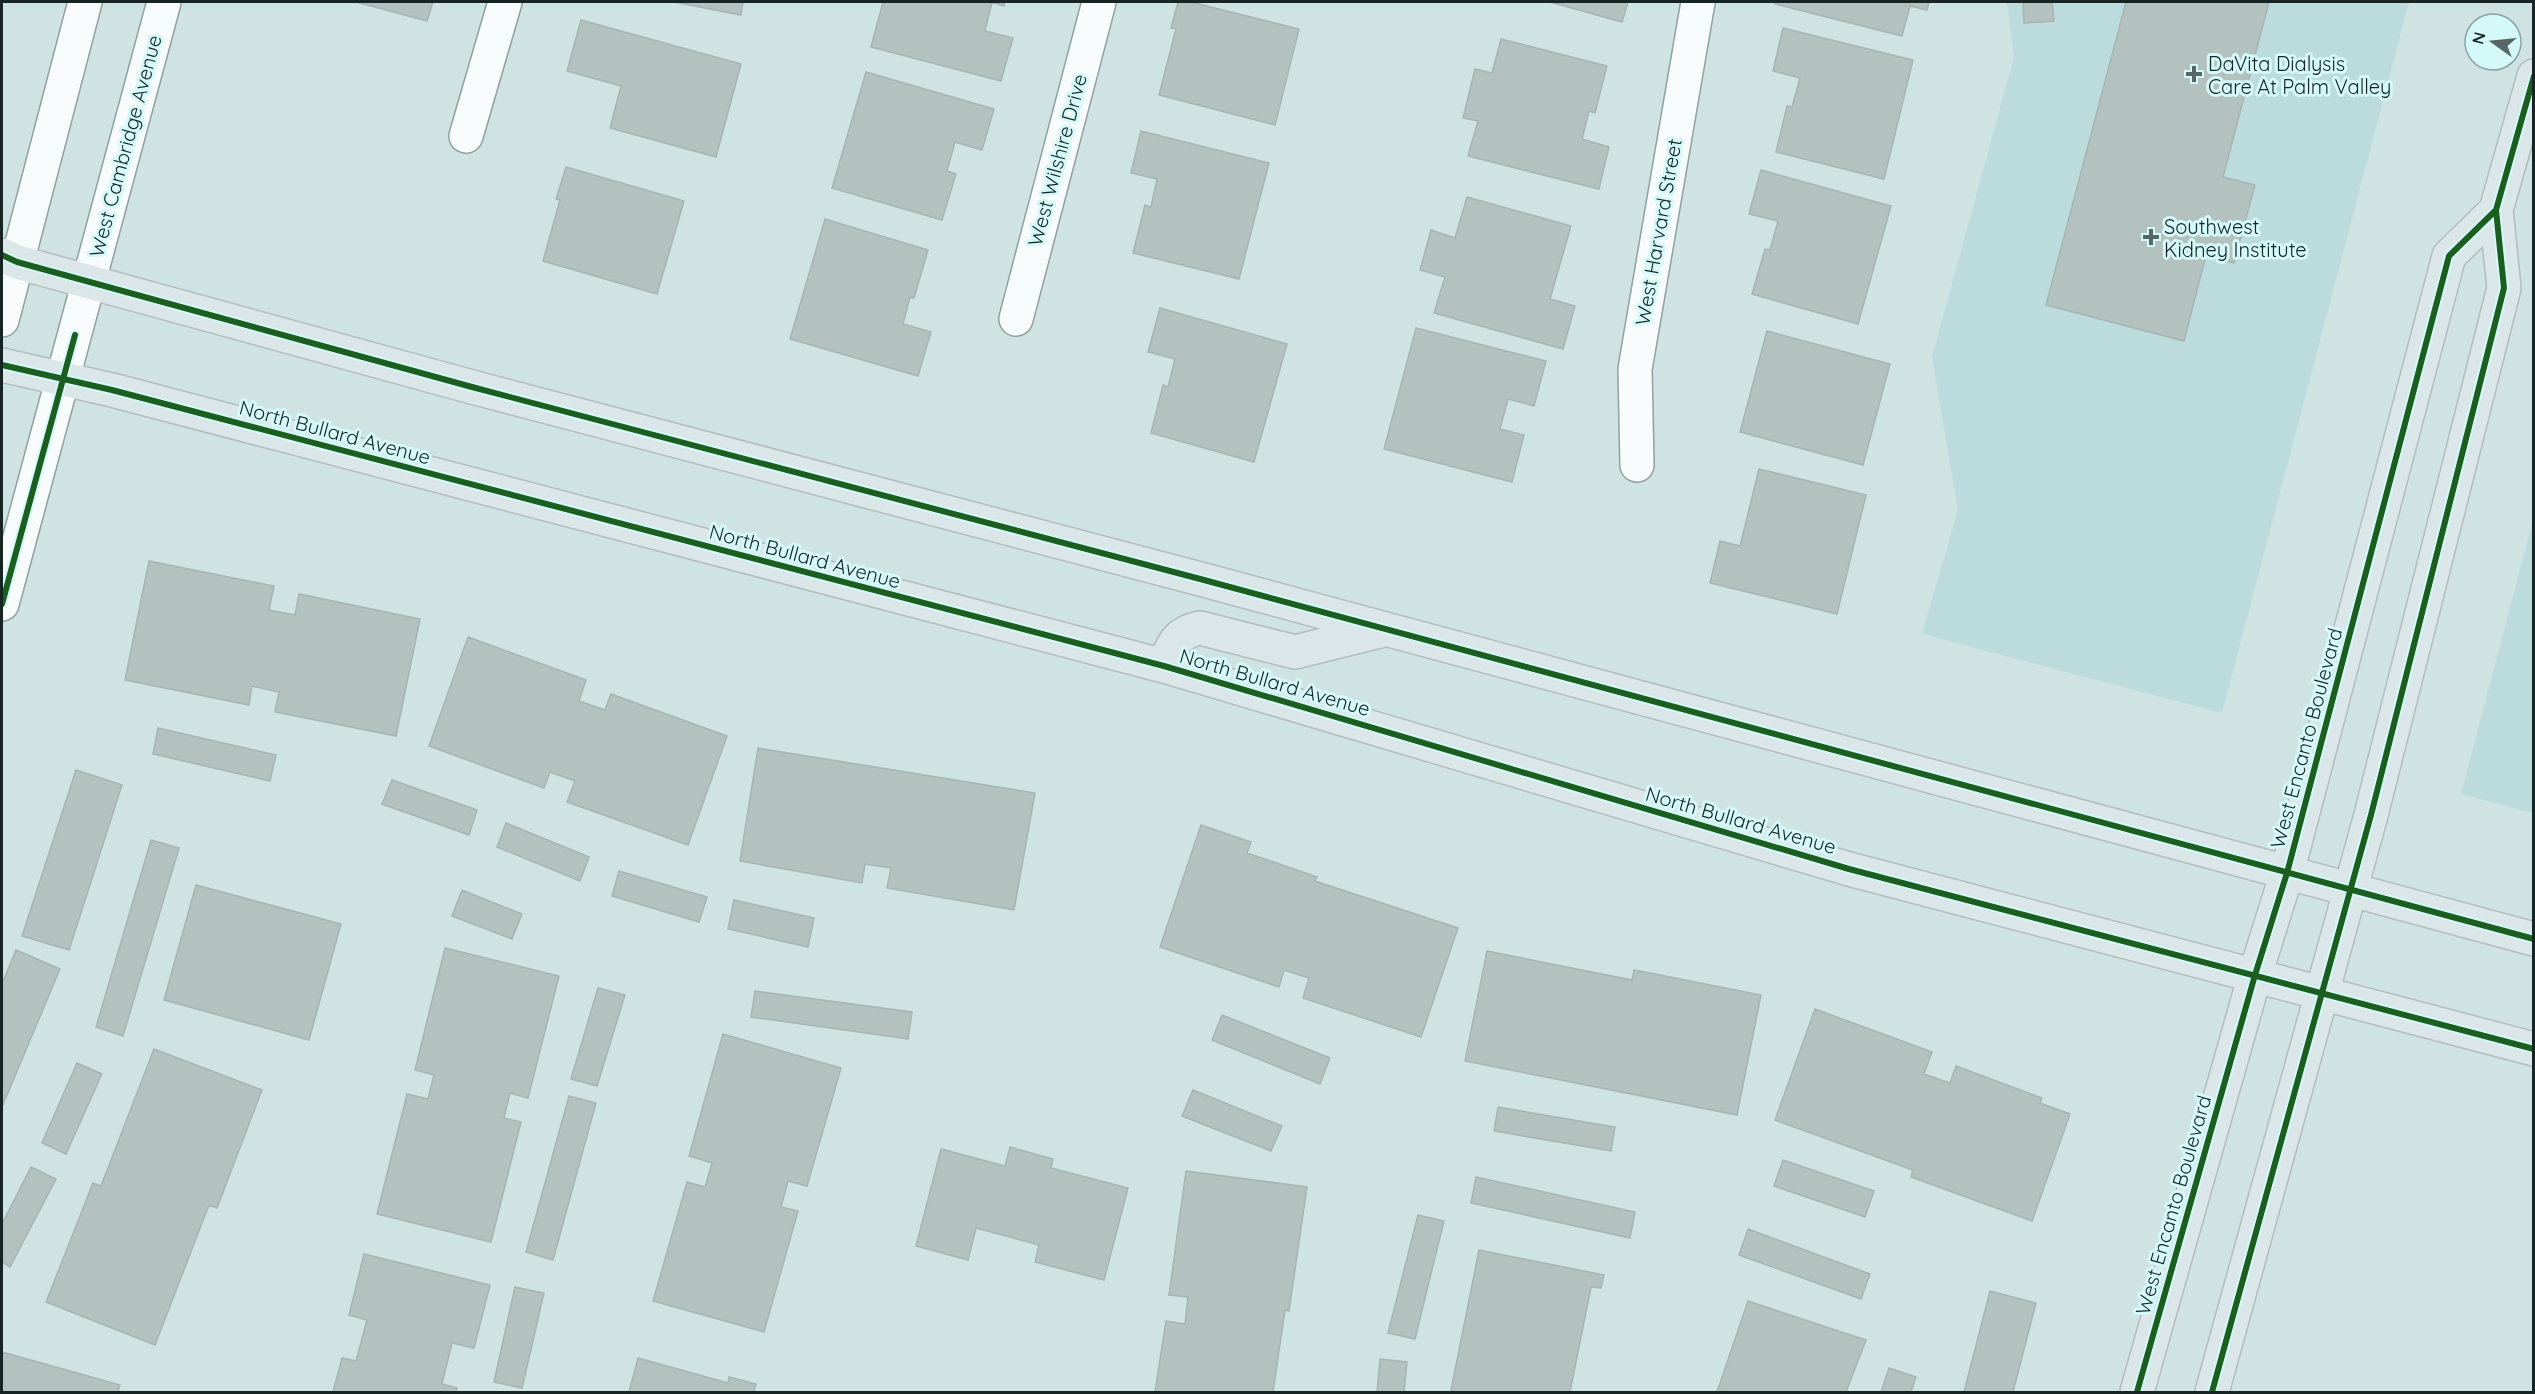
<svg xmlns="http://www.w3.org/2000/svg" width="2535" height="1394" font-family="Quicksand,sans-serif">
<rect width="100%" height="100%" fill="#d0e3e3"/>
<!-- built -->
<path fill="#bbdbdc" d="M2007,2H2409L2222,713L1922,634L1958,510L1932,357L2014,57Z
M2533,520V813L2461,794Z"/>
<!-- building -->
<path fill="#b3c1bf" stroke="#a6b4b2" stroke-width="1.5" d="M356,2H433L427,21Z
M674,2H743L741,15Z
M883,2H1005L1004,6L992,2L985,31L1013,38L1001,81L871,47Z
M1178,2H1191L1299,29L1275,125L1159,95L1176,29L1171,28Z
M1550,2H1628L1622,22Z
M1775,2H1929L1927,10L1910,6L1902,36L1775,4Z
M2023,2H2052L2054,21L2024,23Z
M2126,2H2269L2223,177L2255,185L2234,263L2206,255L2184,341L2046,305Z
M581,20L741,64L716,157L610,128L621,86L567,71Z
M1783,28L1913,60L1884,179L1776,152L1787,106L1792,107L1800,78L1773,71Z
M1501,39L1607,66L1595,113L1589,111L1582,139L1609,147L1599,189L1468,156L1478,121L1463,118L1475,69L1492,73Z
M866,72L994,109L982,150L955,142L947,171L956,174L942,220L832,188Z
M1141,131L1269,163L1239,279L1133,253L1145,205L1151,207L1157,179L1131,173Z
M566,167L684,201L657,294L543,261L560,200L556,199Z
M1761,170L1891,206L1858,324L1752,294L1765,249L1770,250L1778,221L1749,214Z
M1467,197L1571,226L1550,299L1575,306L1563,349L1434,313L1445,277L1420,270L1431,230L1455,238Z
M825,219L928,250L914,298L910,297L903,324L931,332L918,376L790,339Z
M1160,308L1287,344L1254,462L1151,433L1163,385L1168,387L1175,359L1148,352Z
M1416,328L1546,361L1534,406L1508,399L1500,429L1524,435L1512,482L1384,449Z
M1767,331L1890,364L1863,465L1740,432Z
M1759,469L1866,495L1837,614L1710,583L1720,541L1740,546Z
M149,561L274,586L269,610L295,615L299,594L420,619L396,736L275,712L279,692L252,686L249,705L125,680Z
M468,637L586,680L579,701L605,710L611,694L727,736L688,845L567,802L575,781L550,772L544,788L429,746Z
M158,728L276,755L270,781L153,754Z
M758,748L1035,793L1014,910L887,888L891,868L865,864L862,883L740,861Z
M76,770L122,785L69,950L22,936Z
M392,780L477,810L469,835L382,804Z
M506,823L589,857L580,881L497,847Z
M1201,825L1251,842L1247,853L1317,877L1315,881L1458,928L1421,1037L1303,998L1309,978L1284,970L1279,987L1160,947Z
M151,840L179,848L123,1036L96,1027Z
M619,871L707,897L699,922L612,896Z
M196,885L341,924L309,1040L164,1000Z
M462,890L522,914L512,939L452,916Z
M734,900L814,918L808,947L728,929Z
M445,948L559,976L528,1098L510,1093L504,1118L521,1122L491,1242L377,1214L407,1094L428,1099L434,1075L415,1070Z
M16,950L60,969L2,1107V984Z
M1487,951L1632,980L1634,970L1761,995L1737,1115L1465,1061Z
M598,988L625,995L597,1086L571,1079Z
M755,991L912,1012L908,1039L751,1017Z
M1815,1009L1932,1052L1924,1074L1950,1083L1956,1066L2042,1098L2040,1103L2070,1114L2032,1221L1911,1177L1913,1170L1775,1120Z
M1222,1015L1330,1058L1320,1084L1212,1040Z
M723,1034L841,1068L807,1186L788,1181L781,1207L798,1211L764,1332L653,1301L687,1182L705,1187L712,1163L689,1156Z
M154,1049L262,1090L217,1208L209,1205L155,1345L46,1302L93,1183L101,1186Z
M77,1063L102,1074L66,1154L42,1143Z
M1193,1090L1282,1126L1271,1151L1182,1116Z
M569,1096L596,1103L553,1260L526,1252Z
M1498,1107L1615,1127L1611,1151L1494,1131Z
M1010,1147L1053,1159L1051,1168L1128,1188L1104,1280L1035,1262L1039,1245L976,1228L968,1260L916,1246L941,1149L1005,1166Z
M1783,1160L1874,1191L1865,1217L1774,1186Z
M31,1167L56,1179L10,1267L2,1262V1224Z
M1186,1171L1307,1187L1289,1311L1285,1310L1273,1392H1155L1166,1321L1185,1324L1188,1297L1169,1295Z
M1476,1177L1635,1212L1630,1238L1471,1203Z
M1418,1215L1444,1221L1415,1339L1388,1333Z
M1748,1229L1870,1274L1861,1299L1739,1255Z
M1479,1250L1604,1275L1601,1288L1591,1287L1570,1392H1453L1451,1390Z
M364,1254L490,1285L474,1348L452,1343L442,1384L457,1388L456,1392H333L342,1358L356,1361L367,1320L349,1315Z
M515,1287L544,1293L522,1388L494,1382Z
M1990,1291L2036,1303L2013,1392H1964Z
M1748,1301L1866,1340L1846,1392H1717Z
M2,1352L120,1385L118,1392H2Z
M638,1358L728,1383L729,1377L756,1384L754,1392H629Z
M1380,1359L1407,1362L1404,1392H1377Z
M1889,1368L1916,1377L1911,1392H1881Z"/>
<g fill="none" stroke-linecap="round" stroke-linejoin="round">
<!-- minor casing -->
<g stroke="#91a0a0" stroke-width="36">
<path id="minor" d="M466,136L505,2
M1016,319L1099,2
M2,320L85,2
M1637,465L1635,369L1698,2
M2,604L164,2"/>
</g>
<!-- major casing -->
<g stroke="#b3bcbc" stroke-width="36">
<path id="major" d="M2,255L17,262L472,387L1204,580L2534,939
M2,365L112,390L1164,666L1849,869L2534,1049
M1164,666C1173,645 1175,633 1200,628L1295,652L1384,630
M2137,1392L2255,975L2287,873L2449,256L2496,210
M2212,1392L2371,815L2504,288L2496,210L2534,76"/>
</g>
<!-- minor -->
<use href="#minor" stroke="#f8fbfb" stroke-width="33"/>
<!-- major -->
<use href="#major" stroke="#dbe6e8" stroke-width="33"/>
<!-- cycleway casing -->
<g stroke="#d5f8f9" stroke-width="10">
<path id="cycleway" d="M2,255L17,262L472,387L1204,580L2534,939
M2,365L112,390L1164,666L1849,869L2534,1049
M2,604L75,335
M2137,1392L2255,975L2287,873L2449,256L2496,210
M2212,1392L2371,815L2504,288L2496,210L2534,76"/>
</g>
<!-- cycleway -->
<use href="#cycleway" stroke="#1b5e20" stroke-width="6"/>
</g>
<!-- markers -->
<g fill="#576767" stroke="#d5f8f9" stroke-width="2">
<path d="M2191 65h6v6h6v6h-6v6h-6v-6h-6v-6h6z"/>
<path d="M2148 228h6v6h6v6h-6v6h-6v-6h-6v-6h6z"/>
</g>
<g text-anchor="middle" dominant-baseline="central" stroke-width="6" stroke-linejoin="round" paint-order="stroke">
<!-- poi labels -->
<g font-size="20" fill="#162424" stroke="#d5f8f9" text-anchor="start">
<text x="2208" y="63">DaVita Dialysis<tspan x="2208" dy="23">Care At Palm Valley</tspan></text>
<text x="2164" y="226">Southwest<tspan x="2164" dy="23">Kidney Institute</tspan></text>
</g>
<!-- street labels -->
<g font-size="20" fill="#162424" stroke="#d5f8f9">
<text transform="translate(125 146) rotate(-75)">West Cambridge Avenue</text>
<text transform="translate(1057 160) rotate(-75)">West Wilshire Drive</text>
<text transform="translate(1658 232) rotate(-80)">West Harvard Street</text>
<text transform="translate(335 432) rotate(15)">North Bullard Avenue</text>
<text transform="translate(805 556) rotate(15)">North Bullard Avenue</text>
<text transform="translate(1275 682) rotate(16)">North Bullard Avenue</text>
<text transform="translate(2306 738) rotate(-75)">West Encanto Boulevard</text>
<text transform="translate(1741 820) rotate(16)">North Bullard Avenue</text>
<text transform="translate(2173 1205) rotate(-74)">West Encanto Boulevard</text>
</g>
</g>
<!-- border -->
<rect width="2535" height="1394" fill="none" stroke="#162424" stroke-width="6"/>
<!-- north arrow -->
<g transform="translate(2493 42) rotate(285)"><circle r="28" fill="#d5f8f9" stroke="#89a3a4" stroke-width="1.5"/>
<path d="M0-4.5L10 22L0 15L-10 22Z" fill="#576767"/>
<text y="-9" font-size="16" font-weight="bold" text-anchor="middle" fill="#162424">N</text>
</g>
</svg>
